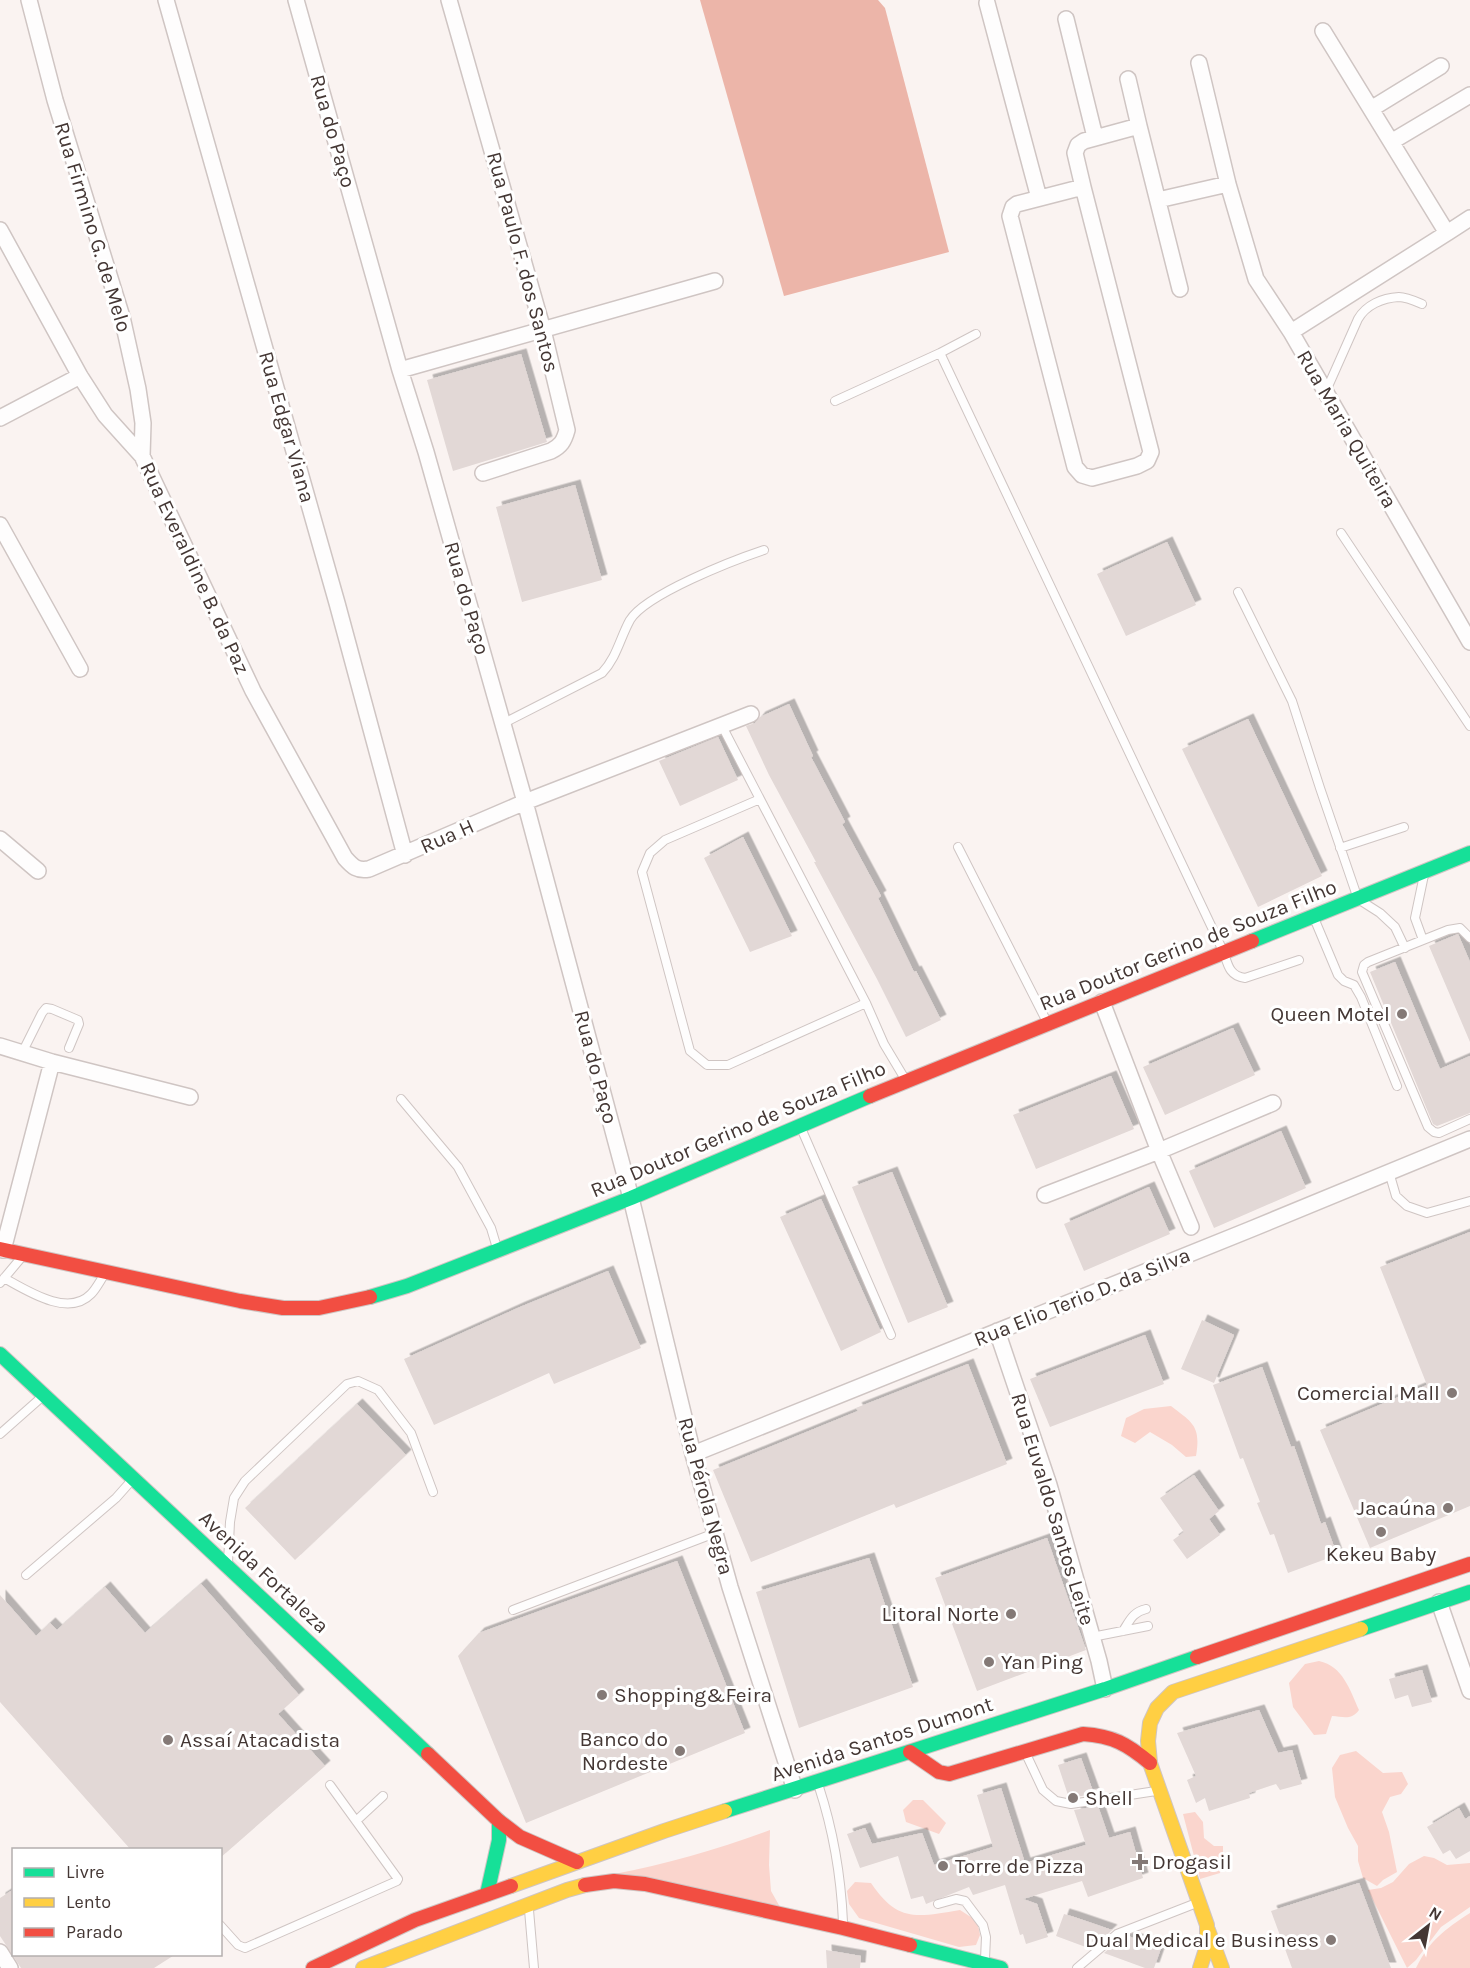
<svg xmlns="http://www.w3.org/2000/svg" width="1470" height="1968" font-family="Karla,sans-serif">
<defs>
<filter id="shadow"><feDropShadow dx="5.5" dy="-5.5" stdDeviation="0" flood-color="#0004"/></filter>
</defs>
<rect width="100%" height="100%" fill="#faf3f1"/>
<!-- green -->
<path fill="#fad5cd" d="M1171,1406C1193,1423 1201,1426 1196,1456L1186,1457L1172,1445L1150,1432L1135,1443L1121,1436L1126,1418L1144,1409Z
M1319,1661C1343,1666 1350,1690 1359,1710C1352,1720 1344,1717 1332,1716L1326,1734L1314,1735L1293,1707L1289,1683L1305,1664Z
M1356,1751L1383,1773L1402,1772L1408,1784L1401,1794L1390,1797L1382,1812L1389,1832L1397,1872L1383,1880L1377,1886L1363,1878L1358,1861V1846L1348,1828L1335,1797L1332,1768L1340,1755Z
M913,1800H923L946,1823L939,1834L906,1822L903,1810Z
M1195,1812L1203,1822L1204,1838L1214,1846H1223V1860L1220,1873L1200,1879L1183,1814Z
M770,1830L769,1865L771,1891L784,1914L614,1874C667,1864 719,1849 770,1830Z
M1424,1856L1434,1858L1447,1865L1470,1863V1907L1441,1927L1416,1960L1407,1968L1368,1890L1381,1888L1393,1882L1409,1864Z
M855,1882L871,1883C898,1923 917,1917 960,1910L977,1921L980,1935L976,1945L959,1947L859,1918L849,1904L847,1891Z
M1470,1913V1968H1416C1430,1940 1444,1930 1470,1913Z"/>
<!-- water -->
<path fill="#ecb5a9" d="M700,0H878L885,8L949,252L784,296Z"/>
<!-- building -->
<path fill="#e2d8d6" filter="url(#shadow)" d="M521,354L547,442L453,471L427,380Z
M575,485L602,580L522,602L496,507Z
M1167,542L1196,605L1126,636L1097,574Z
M789,704L813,756L811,757L845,822L842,824L881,896L878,898L914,972L916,971L941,1020L906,1037L877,979L814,862H816L769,775L746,726L755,723L760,717Z
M1248,719L1322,876L1258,907L1182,749Z
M718,737L738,780L680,806L659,761Z
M743,837L792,936L750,952L704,858Z
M1458,934L1470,962V1042L1429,946Z
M1395,962L1440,1069L1470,1056V1113L1437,1126L1433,1124L1370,972Z
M1233,1028L1255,1075L1165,1115L1143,1067Z
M1111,1076L1134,1129L1036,1169L1013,1115Z
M1281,1131L1306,1188L1214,1228L1189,1171Z
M892,1172L948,1307L908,1323L852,1187Z
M1149,1187L1170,1234L1084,1271L1064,1224Z
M821,1199L881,1332L841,1351L780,1217Z
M1470,1232V1506L1370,1548L1320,1430L1427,1385L1380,1267Z
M608,1271L641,1348L554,1384L549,1373L434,1425L404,1359L520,1307Z
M1202,1320L1234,1335L1214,1383L1181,1369Z
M1145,1335L1164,1384L1050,1427L1030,1379Z
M968,1364L1007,1464L896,1508L894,1504L751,1562L713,1470L858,1411L856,1408Z
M1262,1367L1291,1447L1294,1446L1321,1524L1325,1522L1337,1555L1288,1573L1274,1534L1270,1535L1257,1503L1260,1502L1243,1458L1240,1459L1213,1385Z
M357,1404L406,1455L295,1560L245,1508Z
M1194,1475L1219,1511L1209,1519L1220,1535L1187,1559L1173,1540L1184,1532L1160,1498Z
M1047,1538L1086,1650L977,1691L935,1578Z
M869,1558L913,1687L799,1728L756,1592Z
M677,1561L745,1733L526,1823L458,1656L479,1633Z
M201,1584L299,1695L278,1714L325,1766L220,1858V1850H131L0,1702V1595L36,1636L50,1623L57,1630L105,1587L145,1633Z
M1422,1670L1432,1702L1412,1707L1408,1695L1395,1699L1389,1679Z
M1259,1710L1278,1753L1292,1750L1302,1784L1280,1790L1276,1784L1249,1793L1250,1798L1209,1811L1205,1798L1196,1803L1187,1780L1196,1776L1177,1733Z
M1081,1758L1094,1794L1069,1798L1058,1765Z
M1001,1788L1025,1863L1086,1845L1074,1810L1098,1806L1109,1838L1130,1832L1143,1878L1088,1897L1082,1881L1023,1899L1037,1904L1048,1937L1026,1944L1023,1934L1020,1935L1005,1885L973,1895L969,1887L926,1904L923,1896L911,1899L898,1856L860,1868L847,1834L865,1828L872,1844L922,1833L934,1865L993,1847L977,1795Z
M1459,1808L1465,1819L1470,1816V1851L1456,1859L1450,1850L1443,1854L1427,1827Z
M1359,1883L1391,1968H1292L1271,1911Z
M14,1889V1954H176L154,1968H21L0,1936V1898Z
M1064,1914L1074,1917L1112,1930L1091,1949L1056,1936Z
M1128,1936L1161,1948L1154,1968H1145L1104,1953L1120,1939Z
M826,1950L861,1956L860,1968H827Z"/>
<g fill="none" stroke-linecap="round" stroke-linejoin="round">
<!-- lane casing -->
<g stroke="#cfc5c3" stroke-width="10">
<path id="lane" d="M940,353L1224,953C1228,966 1230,976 1245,978L1299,960
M1326,391L1358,319C1366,305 1382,298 1399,297C1406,297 1415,301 1422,304
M835,401L940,353L976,334
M1341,533L1470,726
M1238,592L1292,701L1320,788L1358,899L1380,913L1395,927L1405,948
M502,724L602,673C617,657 620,638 630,620C646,594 734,560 764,550
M722,726L866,1003L884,1044L905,1079
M760,799L665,840L650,853L642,872L690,1051L707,1065H728L866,1003
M958,847L1047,1022
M1340,848L1404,827
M1314,918L1338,975L1344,981L1354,985L1361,997L1397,1086
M1470,938L1460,928L1448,930L1368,962L1364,965L1362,972L1428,1127L1434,1132L1439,1133L1470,1119
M1423,940L1415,918L1424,875
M22,1053L42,1013L46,1008L52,1009L78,1020L79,1024L69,1048
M401,1099L458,1167L491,1228L497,1248
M801,1128L891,1335
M1389,1172L1396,1196L1407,1206L1427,1213L1470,1201
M4,1278C26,1290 68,1318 91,1294C96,1289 100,1281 104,1275
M0,1283L21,1258
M0,1434L43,1396
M228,1563L230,1522L234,1498L245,1481L347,1384L358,1381L378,1390L411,1433L433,1492
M26,1575L116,1498L132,1480
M513,1610L715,1533
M1123,1631C1130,1620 1133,1612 1146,1609
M1092,1637L1148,1626
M1027,1756L1043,1790L1056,1801L1071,1804L1156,1791
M819,1787C833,1830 841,1877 843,1922
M356,1821L383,1796
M938,1904L956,1899L965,1901L983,1925L986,1937L985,1959
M529,1910L534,1968
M220,1925L238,1945L245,1948L397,1881L398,1879L330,1785
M1077,1968L1117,1934L1194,1904"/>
</g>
<!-- street casing -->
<g stroke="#cfc5c3" stroke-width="18">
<path id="street" d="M29,0L55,100L122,317L138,389L143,423L142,456
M166,0L337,603L405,855
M296,0L400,370L426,452L525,802L631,1198L693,1454L715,1533L730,1587L795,1790
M449,0L543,330L567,430C564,441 561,446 551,451L483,473
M987,3L1039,198
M1066,19L1095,137
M1323,31L1447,233L1291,332L1470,642
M1199,63L1228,184L1256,279L1291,332
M1128,79L1139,126
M1371,109L1441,66
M1391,142L1470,95
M1083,187L1151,452L1147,461L1137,466L1092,478L1082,475L1075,467L1010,216L1013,207L1017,204L1083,187L1075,153L1078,145L1084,141L1139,126L1180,289
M1158,200L1228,184
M0,230L80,376L105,415L142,456L253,691L345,858C353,867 357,871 369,869L525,802L751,714
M1447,233L1470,218
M400,370L715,281
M0,418L80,376
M0,525L80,669
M0,839L38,871
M1102,1002L1159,1151L1191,1227
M0,1046L52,1062L190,1097
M1045,1195L1159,1151L1273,1103
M3,1250L52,1062
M997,1331L1049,1485L1099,1661L1105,1689
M693,1454L1249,1230L1470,1139
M1439,1602L1470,1691
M0,1952L10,1968"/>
</g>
<!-- fast casing -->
<g stroke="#cfc5c3" stroke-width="16">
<path id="fast" d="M1252,941L1470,853
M370,1297L407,1286L631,1198L870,1096
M0,1354L428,1754
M1361,1629L1470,1592
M725,1811L1105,1689L1197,1657
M487,1894L499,1840V1821
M910,1945L1001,1968"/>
</g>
<!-- slow casing -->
<g stroke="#cfc5c3" stroke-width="16">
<path id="slow" d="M511,1886L664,1831L725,1811
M1208,1930L1222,1968
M363,1968L567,1890L585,1885
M1200,1968L1207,1946V1925L1150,1763L1148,1741L1150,1723L1157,1708L1173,1692L1361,1629"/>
</g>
<!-- jam casing -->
<g stroke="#cfc5c3" stroke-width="16">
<path id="jam" d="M870,1096L1252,941
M0,1249L240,1301L283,1308H319L370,1297
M1197,1657L1470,1564
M910,1752L939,1772L949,1774L1083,1734C1113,1736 1127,1744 1150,1763
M428,1754L499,1821L520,1837L577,1862
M585,1885L614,1881L645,1884L843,1928L910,1945
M313,1968L415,1920L511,1886"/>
</g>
<!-- lane -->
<use href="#lane" stroke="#fefdfd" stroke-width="8"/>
<!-- street -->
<use href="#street" stroke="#fefdfd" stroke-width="15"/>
<!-- fast -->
<use href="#fast" stroke="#16e098" stroke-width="14"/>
<!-- slow -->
<use href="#slow" stroke="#ffcf43" stroke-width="14"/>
<!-- jam -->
<use href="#jam" stroke="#f24e42" stroke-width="14"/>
</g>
<!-- markers -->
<g fill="#847976" stroke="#fff" stroke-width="2">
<circle cx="1402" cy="1014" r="6"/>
<circle cx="1452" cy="1393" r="6"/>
<circle cx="1448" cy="1508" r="6"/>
<circle cx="1381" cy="1532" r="6"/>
<circle cx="1011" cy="1614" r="6"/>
<circle cx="989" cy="1662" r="6"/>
<circle cx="602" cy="1695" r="6"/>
<circle cx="168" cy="1740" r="6"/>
<circle cx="680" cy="1751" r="6"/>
<circle cx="1073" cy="1798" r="6"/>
<path d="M1137 1853h6v6h6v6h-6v6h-6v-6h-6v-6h6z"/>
<circle cx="943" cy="1866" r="6"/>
<circle cx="1331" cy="1940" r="6"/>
</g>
<g text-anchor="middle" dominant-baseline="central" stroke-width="6" stroke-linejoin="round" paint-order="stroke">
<!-- street labels -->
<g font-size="21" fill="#443734" stroke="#fff">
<text transform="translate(333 131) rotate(74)">Rua do Paço</text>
<text transform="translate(93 227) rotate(73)">Rua Firmino G. de Melo</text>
<text transform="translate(523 262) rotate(75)">Rua Paulo F. dos Santos</text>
<text transform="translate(287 427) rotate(74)">Rua Edgar Viana</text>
<text transform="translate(1347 429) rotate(60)">Rua Maria Quiteira</text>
<text transform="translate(195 568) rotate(65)">Rua Everaldine B. da Paz</text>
<text transform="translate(467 598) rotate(74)">Rua do Paço</text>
<text transform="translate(447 836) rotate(-24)">Rua H</text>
<text transform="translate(1188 945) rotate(-22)">Rua Doutor Gerino de Souza Filho</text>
<text transform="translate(596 1067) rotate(75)">Rua do Paço</text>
<text transform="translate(738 1129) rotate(-23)">Rua Doutor Gerino de Souza Filho</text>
<text transform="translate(1082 1297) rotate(-22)">Rua Elio Terio D. da Silva</text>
<text transform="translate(706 1496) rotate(75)">Rua Pérola Negra</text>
<text transform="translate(1053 1509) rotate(73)">Rua Euvaldo Santos Leite</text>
<text transform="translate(264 1572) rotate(43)">Avenida Fortaleza</text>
<text transform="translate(882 1739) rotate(-18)">Avenida Santos Dumont</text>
</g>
<!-- poi labels -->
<g font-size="21" fill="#443734" stroke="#fff" text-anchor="end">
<text x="1390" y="1014">Queen Motel</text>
<text x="1440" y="1393">Comercial Mall</text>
<text x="1436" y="1508">Jacaúna</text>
<text x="1381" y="1554" text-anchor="middle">Kekeu Baby</text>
<text x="999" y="1614">Litoral Norte</text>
<text x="1001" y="1662" text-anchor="start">Yan Ping</text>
<text x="614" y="1695" text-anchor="start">Shopping&amp;Feira</text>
<text x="668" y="1739">Banco do<tspan x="668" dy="24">Nordeste</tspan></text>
<text x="180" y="1740" text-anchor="start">Assaí Atacadista</text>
<text x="1085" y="1798" text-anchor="start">Shell</text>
<text x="1152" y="1862" text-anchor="start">Drogasil</text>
<text x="955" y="1866" text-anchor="start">Torre de Pizza</text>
<text x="1319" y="1940">Dual Medical e Business</text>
</g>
</g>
<!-- legend -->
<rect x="12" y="1848" width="210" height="108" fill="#ffffff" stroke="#b4afae" stroke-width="1.5"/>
<rect x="24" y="1868" width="30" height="9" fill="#16e098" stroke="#b4afae" stroke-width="1.5"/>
<text x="66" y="1878" font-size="18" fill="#443734">Livre</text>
<rect x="24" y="1898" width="30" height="9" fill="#ffcf43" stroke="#b4afae" stroke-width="1.5"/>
<text x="66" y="1908" font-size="18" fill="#443734">Lento</text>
<rect x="24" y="1928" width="30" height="9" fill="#f24e42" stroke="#b4afae" stroke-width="1.5"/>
<text x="66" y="1938" font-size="18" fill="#443734">Parado</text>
<!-- north arrow -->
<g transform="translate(1428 1926) rotate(31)" stroke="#ffffff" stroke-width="4.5" paint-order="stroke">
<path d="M0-4.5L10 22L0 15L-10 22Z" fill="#443734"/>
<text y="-9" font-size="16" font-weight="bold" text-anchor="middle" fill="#443734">N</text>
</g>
</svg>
